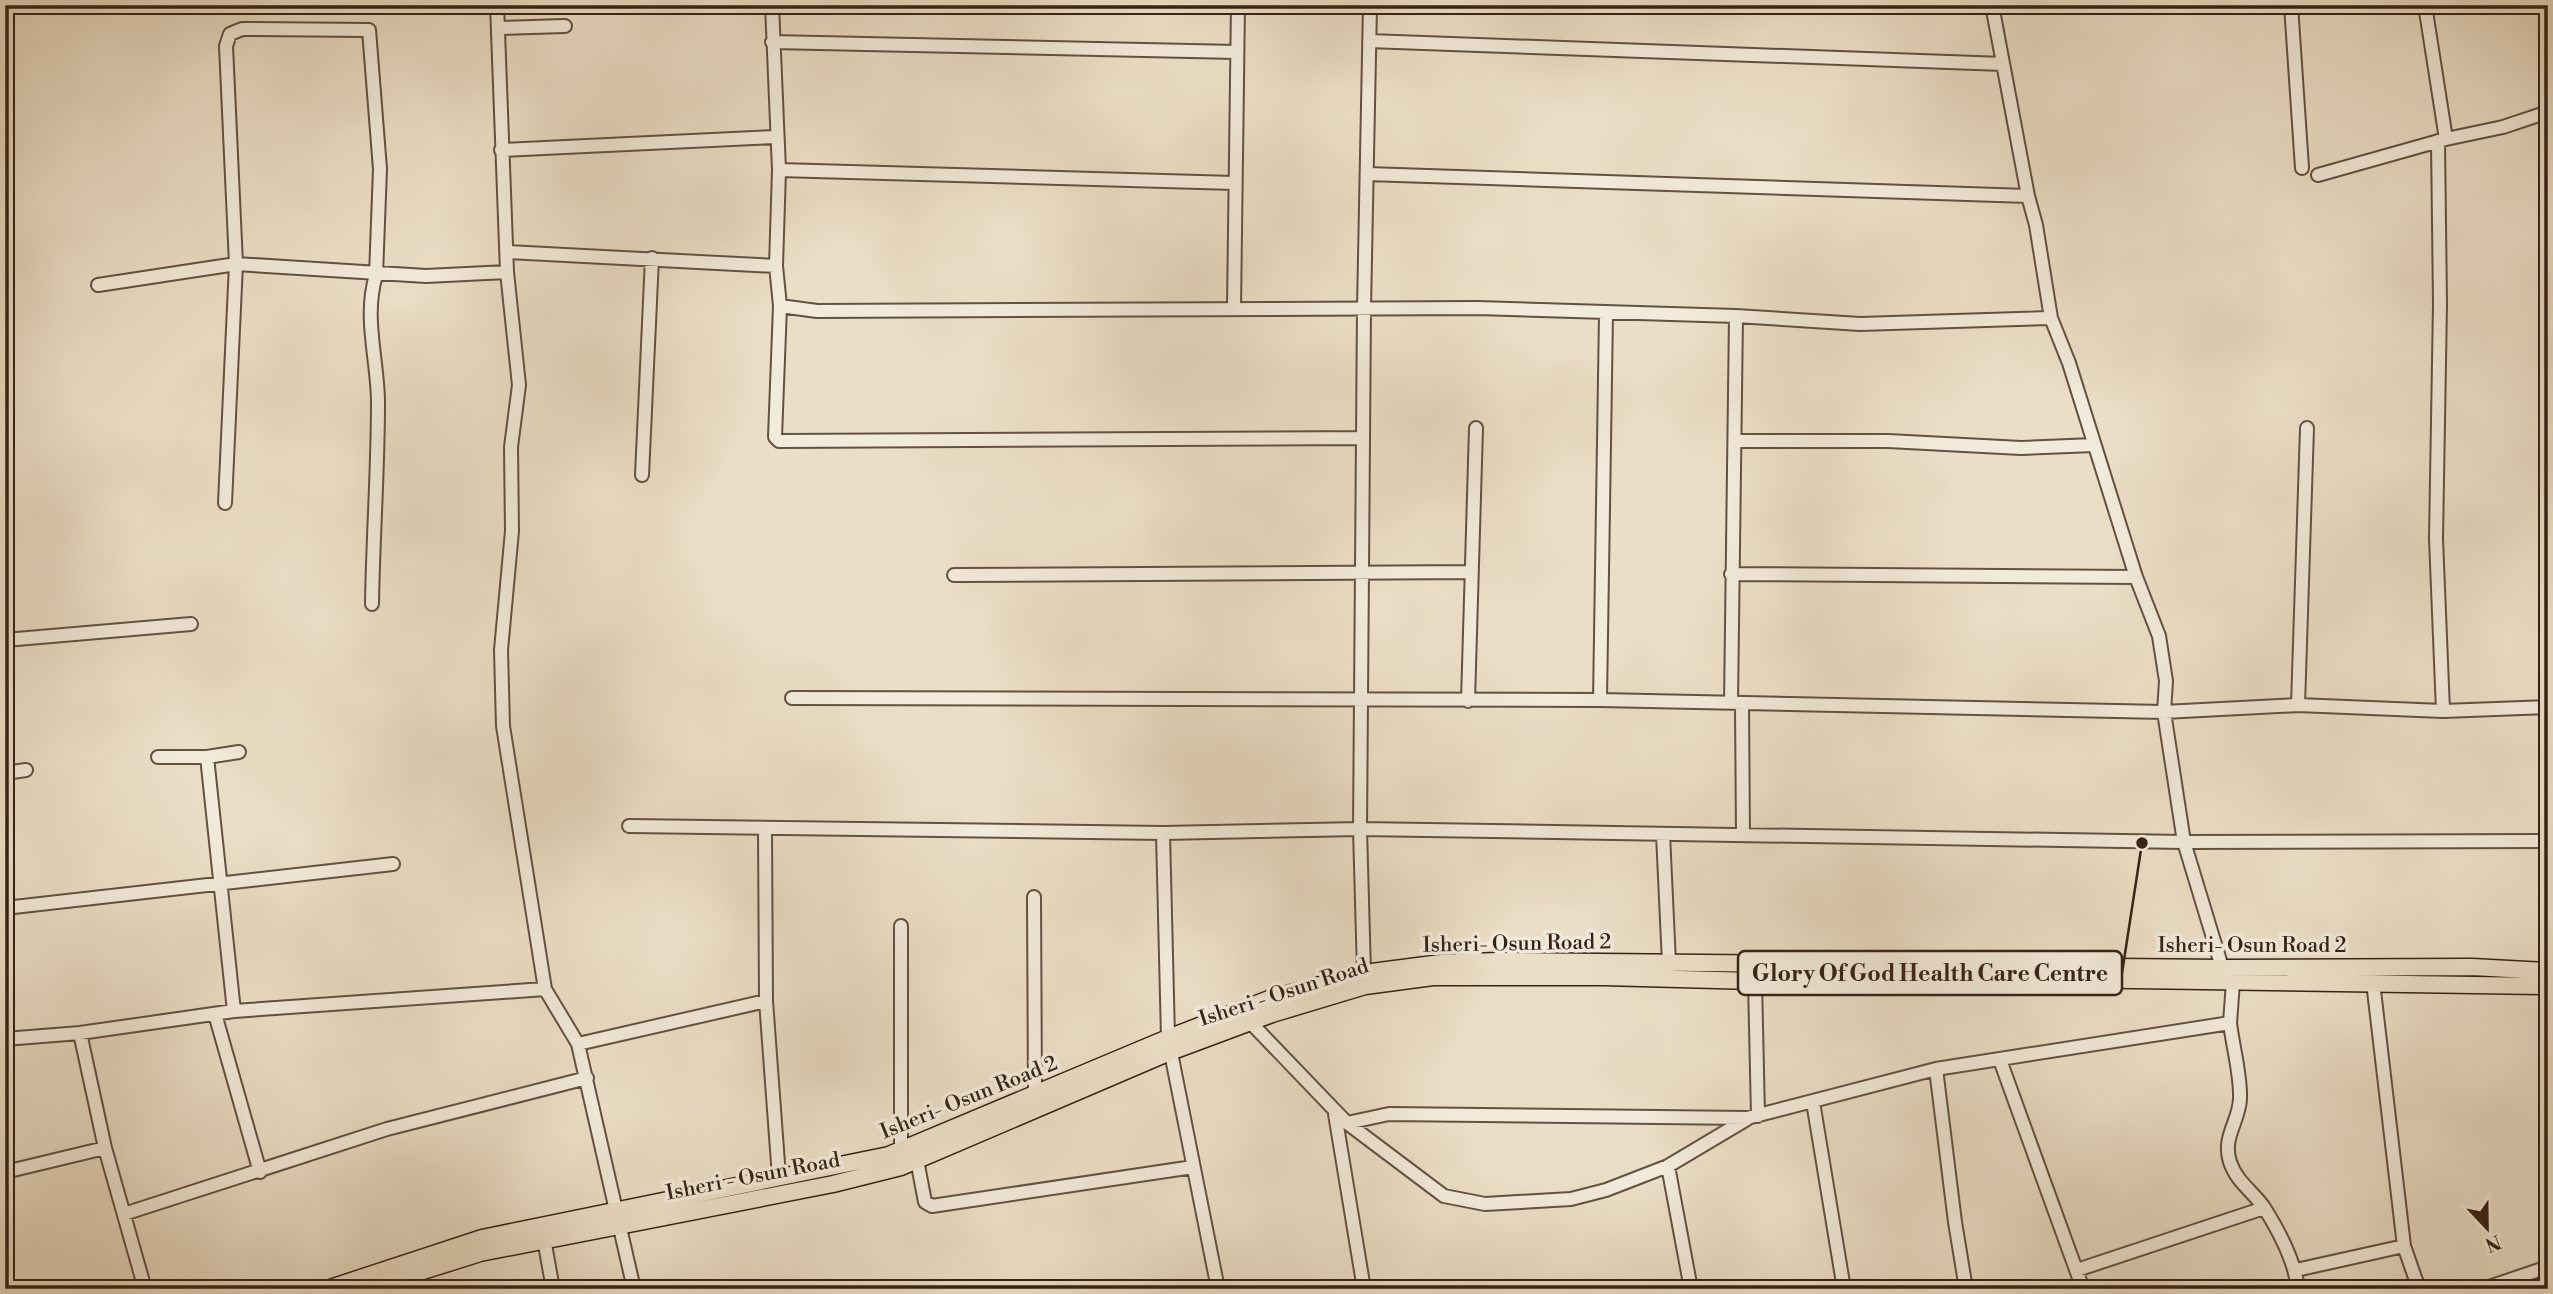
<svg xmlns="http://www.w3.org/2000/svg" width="2553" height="1294" font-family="'Libre Bodoni',serif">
<rect width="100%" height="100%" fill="#ebdec6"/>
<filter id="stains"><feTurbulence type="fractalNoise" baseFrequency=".00286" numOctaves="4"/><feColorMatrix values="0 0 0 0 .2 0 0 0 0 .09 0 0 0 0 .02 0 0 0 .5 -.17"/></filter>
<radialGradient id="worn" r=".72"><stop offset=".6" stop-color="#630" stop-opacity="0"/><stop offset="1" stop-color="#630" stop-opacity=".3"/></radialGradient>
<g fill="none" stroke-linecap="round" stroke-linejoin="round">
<!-- minor casing -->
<g stroke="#635142" stroke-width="16">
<path id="minor" d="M497,5L507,272L519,385L511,447L512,531L501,650L503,726L545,989
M772,5L779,170L776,266
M1992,5L2028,196L2036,225L2051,318L2069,363L2136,577L2159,636L2166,681L2164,712L2184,842L2224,974
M2291,5L2302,168
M2425,5L2446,139
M498,28L565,26
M1369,41L2003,64
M772,42L1237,52
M2438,141L2440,304L2436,539L2443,711
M501,150L775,137
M779,170L1234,183
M1367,174L2028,196
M2318,175L2446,139L2503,127L2548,112
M507,252L776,266L780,306L775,437L779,441L1363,438
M98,285L236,264L426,276L507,272
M780,306L817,311L1477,308L1736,316L1860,324L2051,318
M1234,308L1238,5
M1735,441H1888L2021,448L2094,445
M642,475L652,258
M225,503L236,264L226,46L230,34L242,29L369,30L380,169L376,275C363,318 378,360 378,403C378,470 373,537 372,604
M1731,574L2136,577
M954,575L1471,572
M5,640L191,624
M792,698L1600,700L2164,712L2298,705L2443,711L2548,707
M1600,700L1606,314
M1468,701L1476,428
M1731,703L1736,316
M1742,705L1743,835
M2298,705L2307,428
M158,757H207L239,752
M207,757L234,1011
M5,773L26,770
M629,826L1163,833L1360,829L2184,842L2548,841
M765,829L766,1001L779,1177
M1163,833L1168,1038L1218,1289
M1663,834L1669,963
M1034,897L1035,1094
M5,908L393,864
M1364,973L1360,829L1364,308L1370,5
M1755,981L1758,1116
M2373,982L2404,1246L2419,1289
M215,1014L260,1172
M1250,1022L1347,1123L1444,1196L1485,1204L1571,1199L1606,1190L1668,1166L1747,1119
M2230,1023C2233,1048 2241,1075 2240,1099C2239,1122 2222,1137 2230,1162C2237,1183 2254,1192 2265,1209C2280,1233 2295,1261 2298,1289
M80,1033L105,1148L145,1289
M5,1039L80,1033L234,1011L545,989L578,1044L634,1289
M578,1044L766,1001
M2000,1060L2083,1289
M1936,1069L1955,1222L1966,1289
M1813,1102L1844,1289
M1335,1114L1364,1289
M1347,1123L1389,1114L1747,1118L1936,1069L2230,1023L2233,982
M901,1151V926
M917,1160L925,1202L932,1206L1193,1167
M1668,1166L1691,1289
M5,1172L105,1148
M124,1214L387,1129L587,1078
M544,1239L553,1289
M2077,1270L2264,1208
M2296,1270L2404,1246
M418,1271L419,1289
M2483,1289L2548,1267"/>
</g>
<!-- major casing -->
<g stroke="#362216" stroke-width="19">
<path id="major" d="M327,1289L482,1238L889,1155L1168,1038L1269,999L1364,973L1441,963L1498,961L2224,968L2472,967L2548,971
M366,1289L480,1253L833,1184L901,1167L1170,1052L1272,1014L1365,986L1433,977H1603L1755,981L1926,977L2548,986"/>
</g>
<!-- minor -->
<use href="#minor" stroke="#f2eada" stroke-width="12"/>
<!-- major -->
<use href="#major" stroke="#ebdec6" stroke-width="16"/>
</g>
<g text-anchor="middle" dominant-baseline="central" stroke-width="7" stroke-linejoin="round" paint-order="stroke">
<!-- street labels -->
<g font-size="21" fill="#362216" stroke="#f2eada">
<text transform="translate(1517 944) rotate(-1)">Isheri- Osun Road 2</text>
<text x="2252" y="946">Isheri- Osun Road 2</text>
<text transform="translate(1284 993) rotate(-18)">Isheri - Osun Road</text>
<text transform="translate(969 1098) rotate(-22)">Isheri- Osun Road 2</text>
<text transform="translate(753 1177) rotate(-11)">Isheri - Osun Road</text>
</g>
</g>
<!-- callouts -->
<path fill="none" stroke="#362216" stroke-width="2.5" d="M2142 843L2122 973"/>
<circle fill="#362216" stroke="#f2eada" stroke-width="2.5" cx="2142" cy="843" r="7"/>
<rect fill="#f2eada" stroke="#362216" stroke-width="2.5" x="1738" y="951" width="384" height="44" rx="7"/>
<g font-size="23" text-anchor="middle" font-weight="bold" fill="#362216">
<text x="1930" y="981">Glory Of God Health Care Centre</text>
</g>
<!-- margin -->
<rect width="2553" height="1294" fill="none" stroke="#ebdec6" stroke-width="28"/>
<rect x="7" y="7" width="2539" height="1280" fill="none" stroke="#362216" stroke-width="3.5"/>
<rect x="14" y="14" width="2525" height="1266" fill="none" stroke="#362216" stroke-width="2"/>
<!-- north arrow -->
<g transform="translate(2487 1228) rotate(158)" stroke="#f2eada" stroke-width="5" paint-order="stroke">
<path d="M0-5L12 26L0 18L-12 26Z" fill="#362216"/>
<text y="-10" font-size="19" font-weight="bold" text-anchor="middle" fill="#362216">N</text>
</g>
<rect width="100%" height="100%" filter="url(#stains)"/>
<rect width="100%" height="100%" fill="url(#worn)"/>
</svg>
